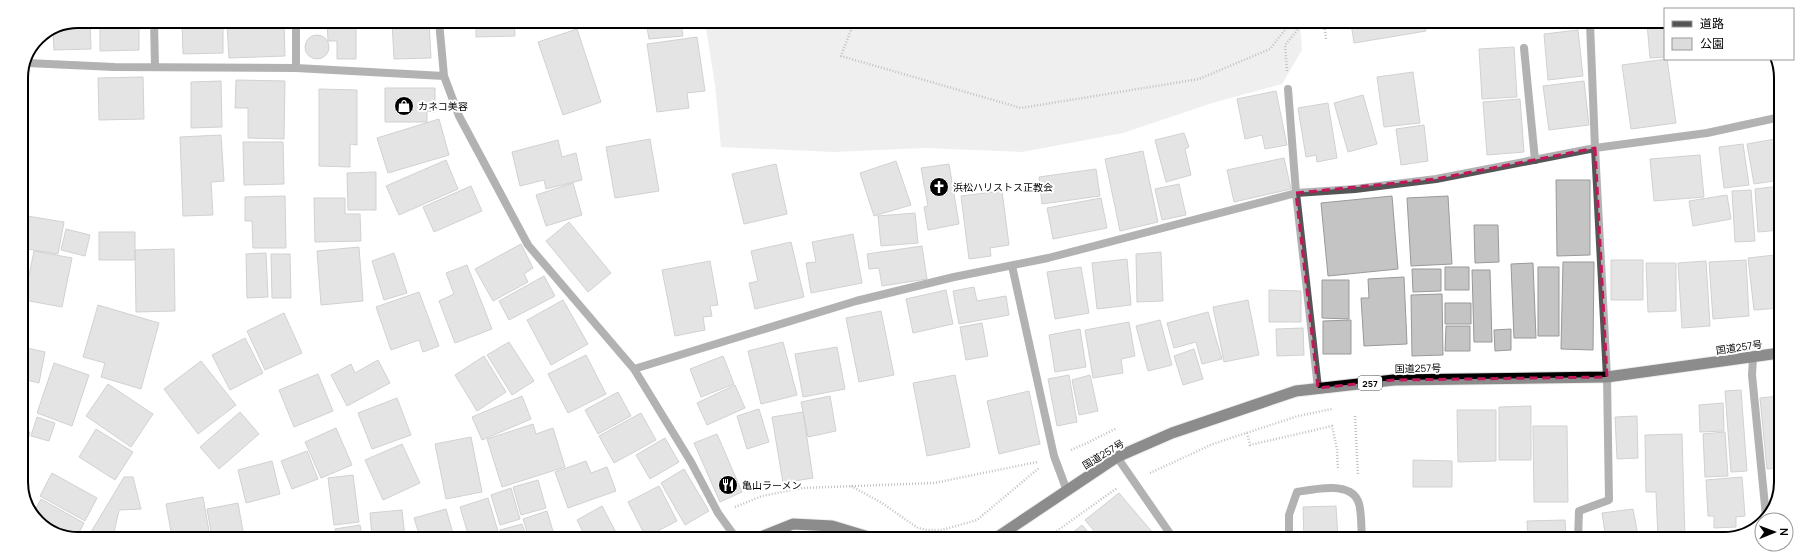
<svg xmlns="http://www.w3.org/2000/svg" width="1802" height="560" font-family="Manrope,'Noto Sans JP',sans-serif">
<rect width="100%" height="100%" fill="#fff"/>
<!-- green -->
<path fill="#dcdcdc" d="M705,22H1300L1302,50L1282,84L1212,103L1123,133L1022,152L926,148L833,152L721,147L715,85Z"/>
<!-- building -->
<path fill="#c4c4c4" stroke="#999" d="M78,21H90L91,49L54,50L53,31Z
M100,21H139V50L100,51Z
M182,21H223V53L183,54Z
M327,21H356V59H337V41H328Z
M392,21H429L431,58L394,59Z
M476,21L514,22L515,36L476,37Z
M646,22H695V24L681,25L683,36L649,39Z
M284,23L285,56L229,58L227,25Z
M1351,23H1424L1426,31L1354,43Z
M1647,23H1665V57L1650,58Z
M577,29L601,102L563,115L538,42Z
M1578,30L1583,76L1548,80L1544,34Z
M305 47a12 12 0 1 1 24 0a12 12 0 1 1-24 0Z
M697,37L705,91L687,93L689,108L657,112L647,44Z
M1514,47L1517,97L1482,99L1479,49Z
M1667,59L1676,123L1631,129L1622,65Z
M1413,72L1420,123L1384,127L1377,77Z
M143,77L144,119L99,120L98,78Z
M236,80L285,81L284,139L248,138V108H235Z
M221,81L222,127L191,128V82Z
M1584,81L1589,125L1549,130L1543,86Z
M385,88H435V112L427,111V122H385Z
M319,89L357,90V145L350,144V167L319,166Z
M1276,91L1287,145L1265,149L1262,135L1245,139L1237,99Z
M1363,95L1377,144L1348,152L1334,103Z
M1520,99L1524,152L1487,155L1483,102Z
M1328,103L1337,158L1317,162L1316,155L1306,157L1298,108Z
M439,119L449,155L388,173L377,138Z
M1424,125L1428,161L1401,165L1396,129Z
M1184,133L1189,147L1185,149L1191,175L1166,182L1155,140Z
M221,135L224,181L211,182L213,215L183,216L180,137Z
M650,139L659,191L615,198L606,147Z
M1775,139L1780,180L1754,184L1747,144Z
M558,140L562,157L576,153L582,180L546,189L544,180L520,186L512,152Z
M243,142H283L284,184L244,185Z
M1743,144L1749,185L1724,188L1719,147Z
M1143,151L1158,222L1120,231L1105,159Z
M1700,155L1704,197L1654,201L1650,159Z
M1284,158L1291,189L1234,202L1227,170Z
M446,160L458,189L399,215L386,186Z
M896,161L911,205L874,216L860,173Z
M776,164L787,214L744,224L732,174Z
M949,164L959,224L928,230L924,207L928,206L921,168Z
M1096,169L1100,196L1042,204L1039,177Z
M376,172V210H348L347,173Z
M1556,180H1590V255L1557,256Z
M573,183L582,215L546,226L536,195Z
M1179,184L1186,215L1162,220L1155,189Z
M471,186L482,211L434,232L423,207Z
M1780,186V230L1758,232L1755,189Z
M1751,190L1755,241L1735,242L1732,191Z
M1002,191L1009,245L990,248L991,256L969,259L961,196Z
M1727,195L1731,219L1693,226L1689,201Z
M285,196L286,248H253L252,221H245V197Z
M1392,196L1398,269L1328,276L1321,203Z
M1448,196L1452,264L1411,266L1407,198Z
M314,198H345V214H360L361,241L315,242Z
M1101,198L1107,228L1053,239L1047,208Z
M915,213L918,243L881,246L878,216Z
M21,215L64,222L58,254L21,248Z
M569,222L611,273L588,292L546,241Z
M1474,225H1498L1499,262L1475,263Z
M66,229L90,235L85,256L61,250Z
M99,232H135V260H99Z
M853,234L862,283L811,293L806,263L816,262L812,242Z
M791,242L804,297L755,309L749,283L758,281L751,251Z
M521,244L533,268L524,274L528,282L493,301L475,269Z
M922,246L927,279L882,286L879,268L869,269L867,254Z
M359,247L363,301L321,305L317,251Z
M174,249L175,311L136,312L135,250Z
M34,251L72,258L62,307L24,300Z
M1161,252L1163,301L1137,302L1136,254Z
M266,253L268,297L247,298L246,254Z
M394,253L407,293L384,300L372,261Z
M271,254H290L291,298H272Z
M1775,255L1780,308L1754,310L1748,258Z
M1127,259L1131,305L1097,309L1092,263Z
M1611,260H1643V300H1611Z
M1746,260L1749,316L1713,319L1709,262Z
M710,261L718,305L710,306L712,316L703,317L705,330L675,336L662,270Z
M1706,261L1710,326L1682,328L1678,263Z
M1563,262H1594L1593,350L1561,349Z
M1533,263L1536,338H1514L1511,264Z
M1646,263H1676V311L1648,312Z
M467,265L492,329L455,343L439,301L454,294L446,273Z
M1081,267L1089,313L1055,319L1047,272Z
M1445,267H1469V290H1445Z
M1538,267H1559V336H1538Z
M1412,269H1441V291L1413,292Z
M1472,270H1490L1492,342H1474Z
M544,276L555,296L509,320L499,301Z
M1404,277L1407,344L1364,346L1361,298H1369L1368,279Z
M1322,280H1349V319L1322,318Z
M974,287L977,301L1006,296L1009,315L959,324L953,291Z
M946,290L953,324L913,333L906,299Z
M1269,290L1301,291V322H1269Z
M419,292L439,346L423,352L419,340L391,350L376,307Z
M1442,294L1443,355L1412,356L1411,295Z
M563,300L588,344L551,365L527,320Z
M1248,300L1259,355L1224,362L1213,307Z
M1445,303H1471V324H1445Z
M98,305L159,323L141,389L101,377L105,363L83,357Z
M881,311L894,375L859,382L846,318Z
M1208,312L1222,359L1202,364L1196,342L1174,348L1167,323Z
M284,313L302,353L265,370L247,331Z
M1160,320L1172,365L1148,371L1136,326Z
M1351,320V354H1323V321Z
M1129,322L1135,356L1121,359L1123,373L1093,378L1085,330Z
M982,323L988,356L966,360L960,327Z
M1446,326H1470V351H1445Z
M1303,328L1304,355L1277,356L1276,329Z
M1080,329L1086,367L1055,372L1049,335Z
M1511,329V350L1495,351L1494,330Z
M245,338L263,373L230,390L212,355Z
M509,342L534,381L512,395L487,355Z
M783,342L797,395L761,404L748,351Z
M837,347L845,389L803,397L795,354Z
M27,348L45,352L39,383L22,379Z
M1194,349L1203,379L1183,385L1174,356Z
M586,355L606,394L568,413L548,374Z
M484,356L506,392L477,411L455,375Z
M723,356L734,384L701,397L690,369Z
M378,360L390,383L347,406L331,375L351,364L355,373Z
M201,361L236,405L198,434L164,389Z
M54,363L89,375L72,426L37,413Z
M318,374L333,411L294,427L279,390Z
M955,375L970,447L927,456L913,383Z
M1069,375L1077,422L1057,426L1048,379Z
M1090,375L1098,411L1079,415L1072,380Z
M108,384L153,414L131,447L86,416Z
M735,385L745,408L707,425L697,403Z
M1741,390L1747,471L1731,472L1725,391Z
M1029,391L1040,444L999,454L987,401Z
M618,392L631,416L598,434L585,410Z
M522,396L531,419L482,440L472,417Z
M830,396L836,431L808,437L801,402Z
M1779,396V468L1767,469L1760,398Z
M397,398L411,435L372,449L358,413Z
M1723,403L1724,431L1700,432L1699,405Z
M1531,406V460H1499V407Z
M759,409L769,442L747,449L737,416Z
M1457,410H1496V461L1458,462Z
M240,412L259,434L219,469L200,447Z
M803,412L813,478L783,483L772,417Z
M641,413L656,440L614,463L599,436Z
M1637,416L1638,458L1617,459L1615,417Z
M37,417L55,423L49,441L31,436Z
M533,424L536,434L553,428L565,467L502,487L487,439Z
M1533,426H1567L1568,502H1534Z
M336,428L352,465L321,478L305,442Z
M96,429L133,452L115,480L79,457Z
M21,430L30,432L21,468Z
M1725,432L1728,476L1705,477L1703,434Z
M717,434L742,492L720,502L694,443Z
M1682,434L1685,539H1658L1656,492H1646L1645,435Z
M471,437L482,492L446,499L435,444Z
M665,438L679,462L650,479L636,455Z
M402,444L420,483L383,500L365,460Z
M307,451L318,479L292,489L281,461Z
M1413,460L1452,461V487H1413Z
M272,461L280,494L246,503L238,470Z
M586,461L591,473L607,467L616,491L568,508L555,472Z
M684,469L709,511L685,525L661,483Z
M52,473L97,498L85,521L40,496Z
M353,475L359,522L334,525L328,478Z
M124,477H133L141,509L119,510L113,537H88Z
M1742,477L1745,516L1736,517V527L1714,528V516H1708L1706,480Z
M538,480L546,508L521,515L513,487Z
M659,486L677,521L646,537L628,502Z
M511,488L520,519L500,525L491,495Z
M1119,493L1153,533L1147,538H1100L1085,520Z
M203,497L210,537H172L166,504Z
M488,498L500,538L469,537L460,507Z
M41,499L84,523L77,537H63L35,519L33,514Z
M238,503L244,537H212L207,509Z
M602,506L619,538H586L577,520Z
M1336,506L1338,539L1304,538L1303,507Z
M446,509L454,537H420L414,518Z
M1633,509L1638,536L1622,539H1606L1602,513Z
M402,510L405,537H372L370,513Z
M547,511L555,538H529L523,519Z
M1565,520L1566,539H1528L1527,521Z
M522,524L527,538H502L500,530Z
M360,525L362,537H337L335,529Z
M1082,525L1093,538H1066Z"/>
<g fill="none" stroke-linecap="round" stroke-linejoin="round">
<!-- trunk casing -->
<g stroke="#dbdbdb" stroke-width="13">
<path id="trunk" d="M758,538L793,524L832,526L872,538
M996,538L1117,457L1172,433L1296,391L1394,380L1607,377L1780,353"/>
</g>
<!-- path -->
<path stroke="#777" stroke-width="2.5" stroke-dasharray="1 2" stroke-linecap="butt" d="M854,22L841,56L1021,108L1199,79L1270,49L1291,22
M1324,23L1326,39
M1287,71L1285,45L1304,22
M1355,416L1358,475
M1247,433L1250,445L1332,426L1337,449L1338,469
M1071,450L1087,443L1117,428
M1150,473L1213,444L1298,416L1332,409
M851,486L882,503L918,528L927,530H942L977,520L1039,468
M735,507L762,496L803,488L934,483L1037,462
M1047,538L1117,488"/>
<!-- service -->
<path stroke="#555" stroke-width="8" d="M1590,23L1595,148
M1524,48L1535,160
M1288,89L1296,193
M1012,266L1054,456L1067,491
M1578,539L1579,511L1609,500L1607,377"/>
<!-- minor -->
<path stroke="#555" stroke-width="8" d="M154,21L155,66
M296,21V68
M439,21L444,76L459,116L528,245L634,369L691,462L718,513L736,538
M27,63L114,67L296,68L444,76
M1595,148L1607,377
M1296,193L1318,388
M1753,357L1752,375L1766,516
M634,369L856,301L954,277L1048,258L1296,193L1355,189L1436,179L1595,148L1707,133L1781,117
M1117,457L1173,538
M1289,538V515L1297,492C1314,489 1350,481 1358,501C1362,509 1361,529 1362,539"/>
<!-- trunk -->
<use href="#trunk" stroke="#000" stroke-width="11"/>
</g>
<!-- marked area -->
<path d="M0 0H1802V560H0ZM1595,148L1607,377L1394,380L1318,388L1296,193L1436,179Z" fill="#fff" fill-opacity=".55" fill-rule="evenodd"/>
<path fill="none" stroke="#c2185b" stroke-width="3" stroke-dasharray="8 5" stroke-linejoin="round" d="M1595,148L1607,377L1394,380L1318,388L1296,193L1436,179Z"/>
<!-- icons -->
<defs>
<g id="shop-disc" transform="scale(1)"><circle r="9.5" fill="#000" stroke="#fff"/><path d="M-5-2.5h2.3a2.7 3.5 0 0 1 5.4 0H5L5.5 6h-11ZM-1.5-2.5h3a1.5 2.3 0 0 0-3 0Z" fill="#fff"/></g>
<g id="church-disc" transform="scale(1)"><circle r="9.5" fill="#000" stroke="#fff"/><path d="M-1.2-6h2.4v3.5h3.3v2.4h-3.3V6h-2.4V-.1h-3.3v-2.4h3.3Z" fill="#fff"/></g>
<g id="restaurant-disc" transform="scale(1)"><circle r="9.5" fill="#000" stroke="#fff"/><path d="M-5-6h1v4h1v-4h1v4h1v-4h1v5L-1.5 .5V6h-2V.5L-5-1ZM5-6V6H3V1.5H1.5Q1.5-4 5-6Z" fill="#fff"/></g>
</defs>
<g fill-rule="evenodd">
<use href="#shop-disc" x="404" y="106"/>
<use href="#church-disc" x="939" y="187"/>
<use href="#restaurant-disc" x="728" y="485"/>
</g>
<g text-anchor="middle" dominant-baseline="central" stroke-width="4" stroke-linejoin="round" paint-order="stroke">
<!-- shield labels -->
<rect fill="#fff" stroke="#4c4c4c" stroke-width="1" x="1358" y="376" width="24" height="14" rx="3"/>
<g font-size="9" font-weight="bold" fill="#000">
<text x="1370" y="383">257</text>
</g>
<!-- poi labels -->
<g font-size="10" fill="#000" stroke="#fff" text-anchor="start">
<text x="418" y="106">カネコ美容</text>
<text x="953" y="187">浜松ハリストス正教会</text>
<text x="742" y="485">亀山ラーメン</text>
</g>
<!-- street labels -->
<g font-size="10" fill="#000" stroke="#fff">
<text transform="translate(1739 347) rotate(-8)">国道257号</text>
<text transform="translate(1418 368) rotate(-1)">国道257号</text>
<text transform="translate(1103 454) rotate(-31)">国道257号</text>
</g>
</g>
<!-- crop -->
<path d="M0 0H1802V560H0ZM78 28H1724A50 50 0 0 1 1774 78V482A50 50 0 0 1 1724 532H78A50 50 0 0 1 28 482V78A50 50 0 0 1 78 28Z" fill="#fff" fill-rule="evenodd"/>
<path fill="none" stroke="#000" stroke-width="2" d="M78 28H1724A50 50 0 0 1 1774 78V482A50 50 0 0 1 1724 532H78A50 50 0 0 1 28 482V78A50 50 0 0 1 78 28Z"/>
<!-- legend -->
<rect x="1664" y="8" width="130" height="52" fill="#ffffff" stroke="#999999"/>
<rect x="1672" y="21" width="20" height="6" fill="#555555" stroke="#999999"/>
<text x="1700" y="28" font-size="12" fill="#000000">道路</text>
<rect x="1672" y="38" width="20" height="12" fill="#dcdcdc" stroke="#999999"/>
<text x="1700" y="48" font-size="12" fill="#000000">公園</text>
<!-- north arrow -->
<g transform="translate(1774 532) rotate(89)"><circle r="19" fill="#ffffff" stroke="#999999"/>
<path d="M0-3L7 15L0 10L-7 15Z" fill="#000000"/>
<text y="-6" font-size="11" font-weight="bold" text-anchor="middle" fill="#000000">N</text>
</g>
</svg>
